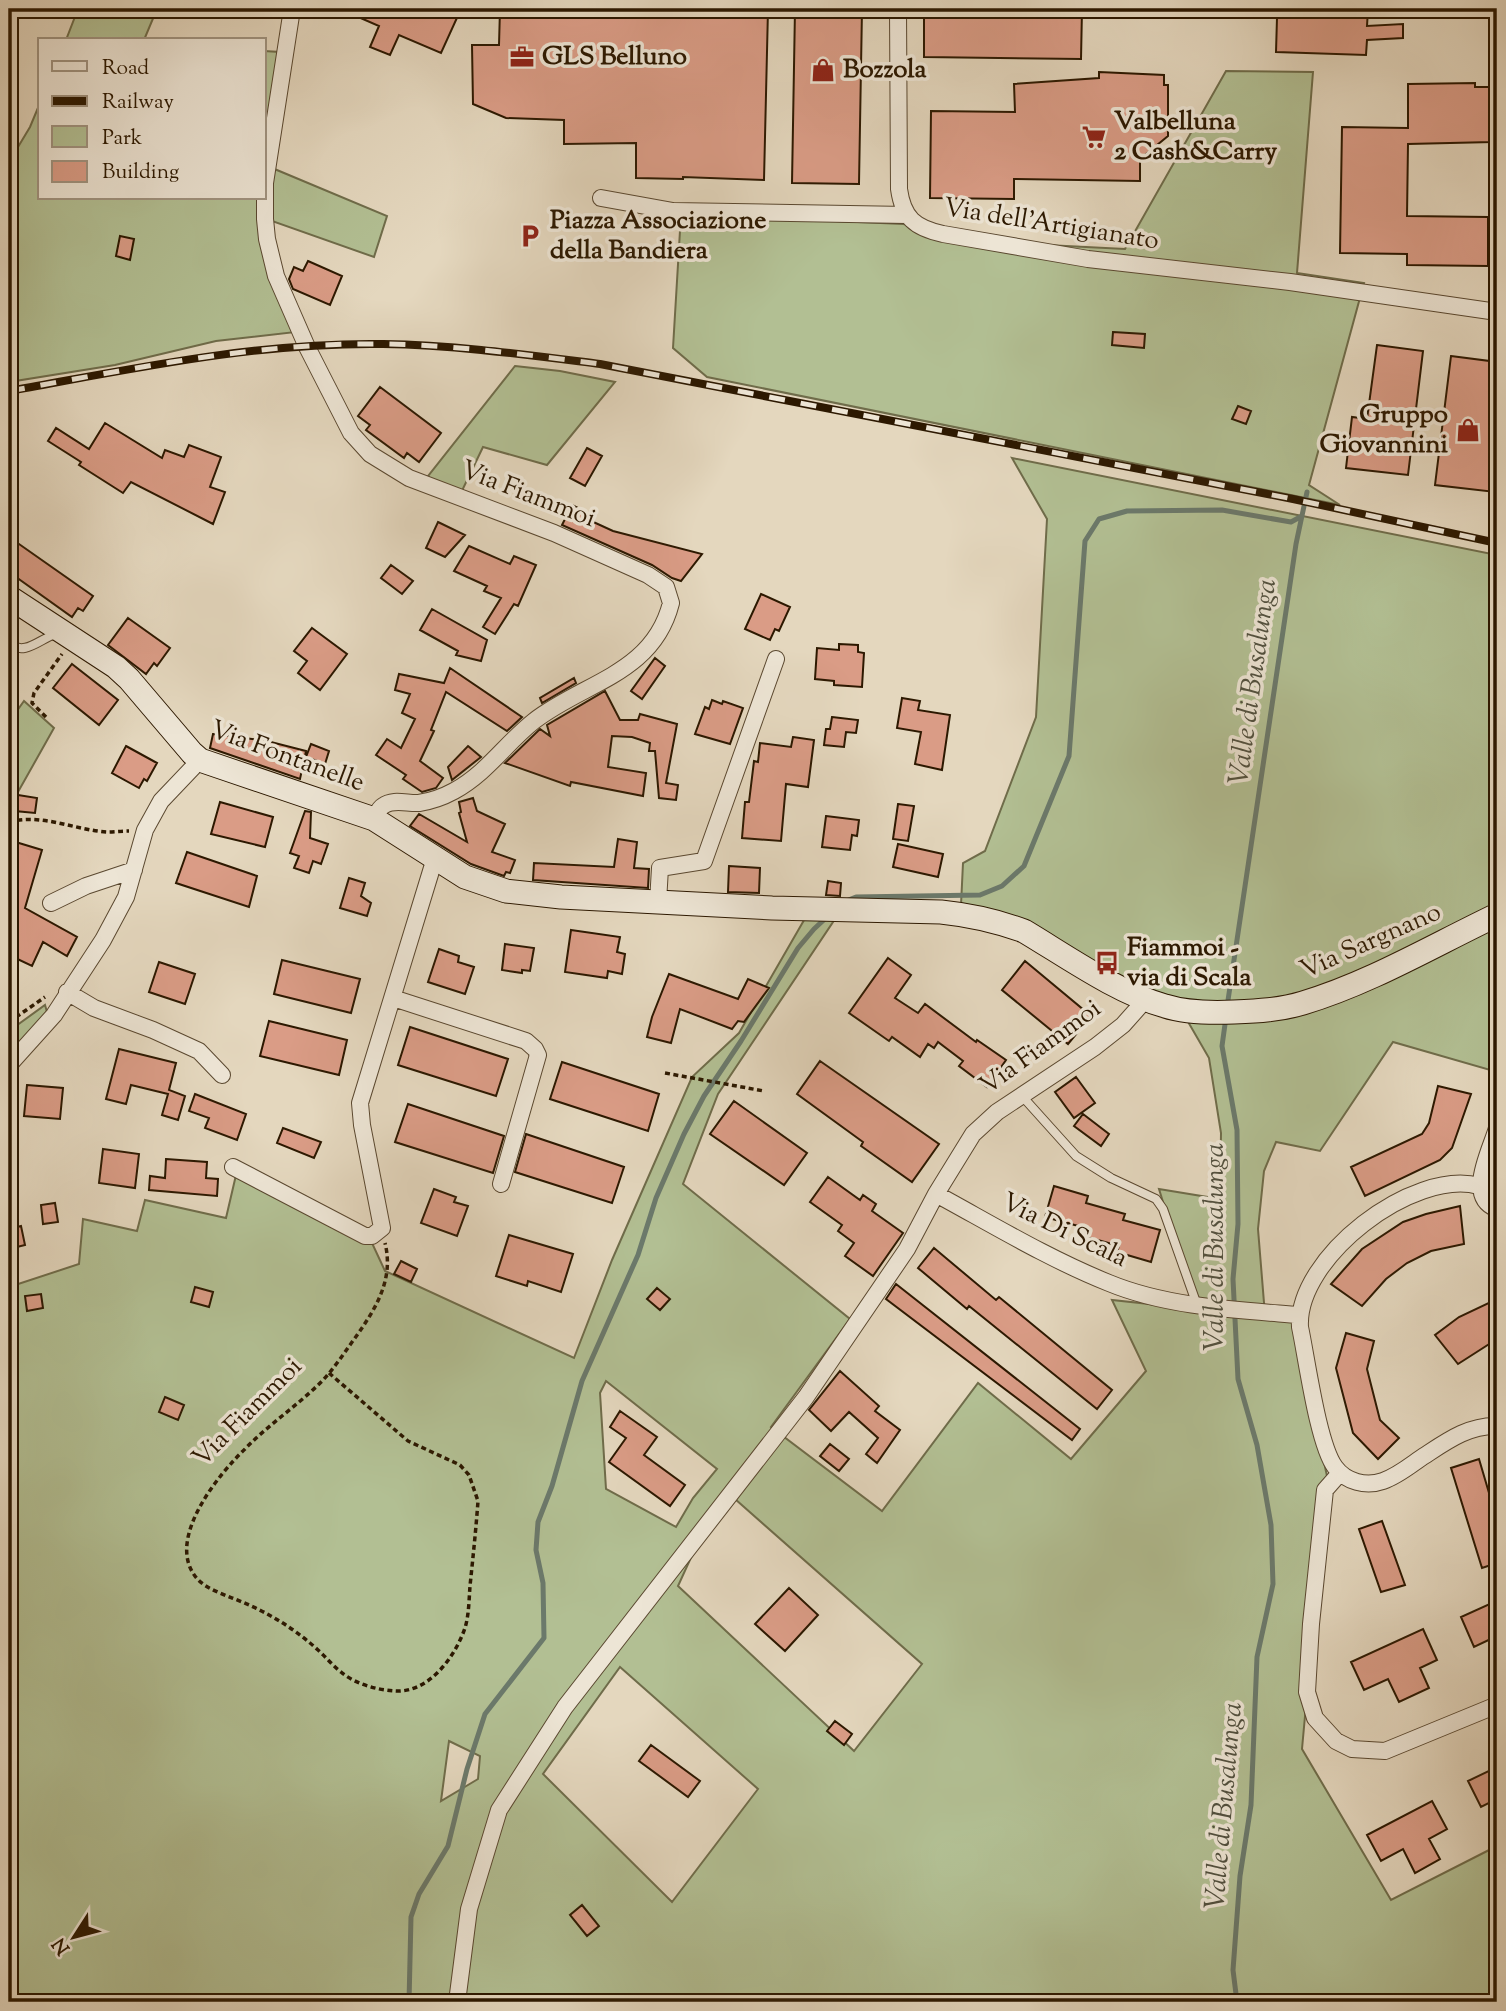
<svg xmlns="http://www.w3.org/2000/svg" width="1506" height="2011" font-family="'Sorts Mill Goudy',serif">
<rect width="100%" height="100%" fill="#e4d7be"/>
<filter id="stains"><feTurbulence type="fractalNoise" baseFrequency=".00286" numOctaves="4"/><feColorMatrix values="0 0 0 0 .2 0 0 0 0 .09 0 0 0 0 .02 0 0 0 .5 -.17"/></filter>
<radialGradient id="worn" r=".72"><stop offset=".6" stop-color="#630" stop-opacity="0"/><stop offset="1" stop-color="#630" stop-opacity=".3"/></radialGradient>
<!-- green -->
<path fill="#b2bf93" stroke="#6f6c4a" stroke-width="2" fill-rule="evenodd" d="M78,9H157L144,40H66Z
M264,51L280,52L265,165L387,216L374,257L261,217L296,332L216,341L115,365L9,382V162L30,127L40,103V198H264Z
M1226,71L1313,72L1297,273L1364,283L1309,485L1340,505L707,377L673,348L681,214L903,224L1027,244L1125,249Z
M515,366L560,371L615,382L547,465L483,447L459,497L425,480Z
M1012,458L1497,555V1072L1393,1042L1320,1151L1276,1142L1264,1171L1258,1229L1265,1315L1293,1319L1327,1476L1302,1749L1391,1900L1497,1846V2002H9V1287L79,1264L83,1219L137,1231L145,1200L226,1218L236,1175L372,1243L385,1271L574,1358L612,1260L692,1077L739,1033L807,915L839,913L718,1094L683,1184L850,1319L771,1427L882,1511L978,1383L1071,1459L1146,1371L1112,1300L1196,1309L1159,1189L1220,1199L1221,1133L1209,1058L1187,1020L961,905L963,863L985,851L1036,717L1047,519ZM606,1381L717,1469L693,1498L676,1527L606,1489L600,1393ZM735,1499L922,1664L854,1751L678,1586L704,1529ZM620,1667L758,1789L672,1902L543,1774ZM449,1741L480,1756L478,1779L441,1801Z
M24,701L54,728L9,808V722Z
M45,1005L51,1026L9,1068V1031Z"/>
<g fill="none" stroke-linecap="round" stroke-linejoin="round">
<!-- stream -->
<path stroke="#6b796b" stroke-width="5" d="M846,901L856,897L980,895L1002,886L1024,866L1069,756L1085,541L1099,519L1127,511L1222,510L1291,522L1302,516
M1227,1007L1296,544L1307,492
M1226,1017L1222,1046L1237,1130L1238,1224L1233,1279L1238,1379L1257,1445L1271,1525L1273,1584L1257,1657L1251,1805L1240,1876L1233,1970L1237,2002
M409,2002L411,1917L419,1894L448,1846L467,1769L485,1714L544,1638L543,1583L536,1550L538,1522L552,1486L582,1381L638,1255L656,1198L684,1134L704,1096L741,1041L798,948L814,929L828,916"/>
</g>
<!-- building -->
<path fill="#da9c86" stroke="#2c1800" stroke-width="2" d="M340,9H461L441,53L399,35L390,55L370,47L379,26Z
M500,9H768L764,180L683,177V179L636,178V143L564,144V120L506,118L473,104L472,45H499Z
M795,9H862L859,184L792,183Z
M924,9H1082L1081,59L924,57Z
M1295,9H1368L1367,26L1403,24V38L1367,40L1366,55L1276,52L1277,18H1295Z
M1099,72L1164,75V85H1168V136L1140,159V181L1014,179V199L930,198L931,111L1015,112L1014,84L1099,78Z
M1475,83V87H1497V117H1492V142L1408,144L1407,216L1488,217V266L1407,265V254L1340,253L1342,127L1408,128V84Z
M120,236L134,239L130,260L116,256Z
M308,261L342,276L330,305L293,289L289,279L294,267L303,271Z
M1113,332L1145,334L1144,348L1112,345Z
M1377,345L1423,351L1408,475L1346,468L1352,417L1367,419Z
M1451,356L1497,362V390L1490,447L1497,448L1495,492L1435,485Z
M380,387L441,433L419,462L407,453L404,458L366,430L370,425L358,416Z
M1238,406L1251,411L1246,424L1232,419Z
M105,423L162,458L165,450L184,457L189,445L221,457L210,487L225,492L213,524L131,482L123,493L79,465L81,462L48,441L56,428L89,449Z
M587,448L602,456L585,486L570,478Z
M572,505L592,515L589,520L613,531L702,554L681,581L672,578L652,565L562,525Z
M438,522L465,535L445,557L426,548Z
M9,537L93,596L83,611L78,608L72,617L9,572Z
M469,546L510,564L514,556L536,565L518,606L514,604L495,634L483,627L501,598L484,591L487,586L454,571Z
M391,565L413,581L402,594L381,578Z
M761,594L790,607L779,631L775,629L770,640L745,629Z
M432,609L487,640L481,661L456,655L458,651L420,630Z
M128,618L170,648L157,666L154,663L146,674L108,645Z
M312,628L347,654L320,690L298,673L307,661L294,651Z
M839,644L858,645V652L864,653L862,687L834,685V681L815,679L817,648L839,650Z
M655,658L665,666L642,699L631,691Z
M72,664L118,700L99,725L53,688Z
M450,668L522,717L507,731L446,692L431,730L434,731L420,761L443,778L436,788L422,792L403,779L406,775L376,755L387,739L401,748L415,719L402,713L410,694L395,690L399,674L444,683Z
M574,678L576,683L542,703L540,698Z
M605,691L620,720H638L640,714L677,724L666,783L678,785L676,800L659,798L655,751H649L650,743L632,737L612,736L608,767L646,773L643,796L571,782L570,786L505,763L540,729L550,736L547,725Z
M902,698L920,701L918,710L950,715L942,770L915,764L921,732L897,728Z
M712,700L722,704L723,701L743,708L730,744L695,734L705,707L709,709Z
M832,717L858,720L856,733L846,732L844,747L824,745L826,729H830Z
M213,734L267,741L306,751L300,779L210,748Z
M793,737L814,740L808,787L786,784L781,841L742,838L745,802H749L754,761L758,762L760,743L791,747Z
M311,744L329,751L325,764L306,757Z
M126,746L157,763L147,781L144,779L139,788L112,773Z
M468,746L481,757L452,780L448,767Z
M18,795L37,798L35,813L15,811Z
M473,798L477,811L505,824L492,852L515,860L510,873L506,872L504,876L471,864L410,826L419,814L467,842L459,813L461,812L459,802Z
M220,802L273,817L265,847L211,834Z
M898,804L914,806L908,841L893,839Z
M305,811L311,812L310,838L328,844L321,864L313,861L309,873L294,868L299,856L290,853Z
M826,816L859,820L857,836L852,835L850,850L822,847Z
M618,839L637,842L634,868L649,869L648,888L533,880L534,863L614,867Z
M9,840L42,850L25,908L77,937L67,956L43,942L32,966L9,955Z
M898,844L943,854L938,877L893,867Z
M187,852L257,876L249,907L176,883Z
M729,866L760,868L759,893L728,892Z
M349,878L365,883L361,896L371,903L367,916L340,908Z
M828,881L841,883L840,896L826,895Z
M571,930L620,937L617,952L625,954L622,974L608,971L607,978L565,972Z
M505,944L534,948L530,971L522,970V973L502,970Z
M439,949L459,956L458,962L474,967L465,994L428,982Z
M888,958L911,975L895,998L918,1013L925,1004L976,1042L977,1040L1006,1060L987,1087L959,1066L963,1061L938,1042L934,1048L928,1044L920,1057L892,1037L889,1041L849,1013Z
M282,960L360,979L351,1013L274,994Z
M1025,961L1091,1016L1068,1044L1002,990Z
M159,962L195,974L185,1004L149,992Z
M669,974L738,999L748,979L769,988L744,1022L738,1021L732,1029L680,1009L671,1043L647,1037L652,1017Z
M269,1021L347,1040L339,1075L260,1056Z
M410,1027L508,1059L496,1096L398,1065Z
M119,1049L176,1063L169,1090L185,1096L178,1120L162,1115L168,1094L131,1085L126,1104L106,1099Z
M820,1061L939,1144L912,1182L861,1146L863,1142L797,1094Z
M562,1062L659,1094L648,1131L550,1099Z
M1076,1077L1095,1103L1074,1118L1055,1092Z
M27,1085L63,1088L60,1119L24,1116Z
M1438,1086L1471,1094L1452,1148L1440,1160L1365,1196L1351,1167L1422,1134L1429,1123Z
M195,1094L246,1114L237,1140L205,1128L209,1118L189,1111Z
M734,1101L807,1153L784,1185L710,1134Z
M408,1104L504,1136L493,1173L395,1142Z
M1083,1114L1109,1134L1101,1146L1074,1126Z
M283,1128L321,1142L314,1158L277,1143Z
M526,1134L624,1167L612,1203L515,1172Z
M103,1149L139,1154L135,1188L99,1183Z
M166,1159L207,1162L206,1178L218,1179L217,1196L149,1190L150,1176L165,1178Z
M828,1177L860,1200L863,1195L876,1204L872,1211L903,1233L873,1276L845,1256L854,1243L838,1231L842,1225L810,1202Z
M1054,1186L1088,1196L1086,1203L1125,1214L1123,1220L1160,1230L1151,1262L1117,1252L1119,1246L1080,1235L1082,1227L1045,1217Z
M434,1189L456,1197L454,1202L468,1206L457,1236L421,1223Z
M55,1203L58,1222L43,1224L41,1205Z
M1460,1206L1464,1244L1431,1251L1407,1263L1386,1279L1362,1306L1331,1284L1362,1249L1403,1222L1426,1214Z
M21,1226L25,1245L9,1249V1229Z
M509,1235L573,1254L561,1292L528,1281L527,1286L496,1276Z
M934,1248L996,1300L999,1297L1112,1390L1097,1409L969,1306L967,1309L918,1268Z
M401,1261L417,1269L411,1282L394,1274Z
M896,1284L1080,1429L1072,1440L886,1299Z
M195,1287L213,1292L209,1307L191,1302Z
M657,1288L670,1299L660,1310L647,1299Z
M41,1294L43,1308L27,1311L25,1296Z
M1497,1299V1339L1458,1364L1435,1335L1459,1317Z
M1346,1333L1374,1341L1367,1369L1380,1420L1399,1438L1378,1459L1353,1433L1336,1368Z
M840,1371L879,1406L875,1411L900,1430L877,1463L866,1454L878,1438L849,1412L831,1431L809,1410Z
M165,1397L184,1405L178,1420L159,1412Z
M620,1411L657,1437L644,1455L685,1485L670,1506L609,1462L626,1438L610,1427Z
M830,1444L849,1459L839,1471L820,1456Z
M1479,1459L1497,1520V1563L1482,1568L1451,1468Z
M1382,1521L1405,1585L1381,1592L1359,1529Z
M789,1588L818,1615L785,1651L755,1624Z
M1494,1602L1497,1610V1636L1474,1647L1461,1617Z
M1423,1629L1437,1660L1420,1668L1429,1688L1399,1702L1388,1679L1364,1690L1351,1662Z
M835,1721L852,1734L844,1745L827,1731Z
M651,1745L700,1781L688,1797L639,1761Z
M1497,1767V1799L1481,1807L1468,1781Z
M1432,1801L1447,1829L1429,1839L1440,1859L1415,1873L1403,1849L1381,1861L1367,1835Z
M582,1905L599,1926L587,1936L570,1915Z"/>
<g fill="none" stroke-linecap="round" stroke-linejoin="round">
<!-- lane casing -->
<g stroke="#5a4830" stroke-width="10">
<path id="lane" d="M9,644C26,656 39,639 56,634
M1022,1096L1076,1156L1111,1178L1156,1199L1163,1209L1197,1305"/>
</g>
<!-- street casing -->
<g stroke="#5a4830" stroke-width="18">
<path id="street" d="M292,9L265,183V219L267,239L276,276L307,347L351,433L370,454L409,478L554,533L648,575L666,587L671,603C653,674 584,682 534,721C506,743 487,773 454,791C443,797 432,801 419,803C408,804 393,798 383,806C379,808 376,815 374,819
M898,9L899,189C903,218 915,228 943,234L1088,259L1290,282L1497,312
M601,198L673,211L907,215
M658,902L660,868L704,861L776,659
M51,903L86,886L134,870
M67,992L94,1008L153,1030L199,1051L222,1075
M393,998L526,1041L535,1049L538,1055L501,1184
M9,1065L54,1015L103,940L126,897L145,830L161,801L200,760
M1497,1128C1490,1152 1465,1197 1497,1209
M233,1167L365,1236H372L382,1228L362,1125L360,1103L435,858
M1479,1186C1413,1168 1296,1258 1300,1327C1307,1360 1318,1444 1335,1467C1346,1482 1366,1487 1383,1481C1398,1476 1412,1464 1424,1456C1447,1441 1469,1425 1497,1426
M936,1194C993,1225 1049,1259 1109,1283C1167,1307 1237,1310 1299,1315
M1340,1473L1325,1490L1311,1624L1307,1692L1315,1718L1336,1741L1352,1749L1385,1751L1497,1705
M457,2002L469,1909L499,1810L565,1707L806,1397L907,1249L936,1194L973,1134L997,1112L1095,1047L1123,1025L1139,1007L1142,998"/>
</g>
<!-- secondary casing -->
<g stroke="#2c1800" stroke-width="25">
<path id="secondary" d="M9,597L116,667L129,679L192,753L200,760L374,819L465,877L506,891L561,897L772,908L941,912C970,915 997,921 1024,931C1066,956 1118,993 1165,1006C1187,1013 1211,1013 1234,1012C1257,1011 1280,1010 1303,1003C1370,983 1434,945 1497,915"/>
</g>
<!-- path -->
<path stroke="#2c1800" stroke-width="3.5" stroke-dasharray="5 3.5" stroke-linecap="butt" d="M46,717L32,703L34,693L62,654
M9,822C41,813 75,830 107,832C114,832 121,831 129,831
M9,1022L45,997
M665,1073L764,1091
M329,1373L408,1441L460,1465L469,1475L478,1501C476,1529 473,1557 470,1586C469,1599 469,1615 465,1628C455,1657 429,1693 395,1691C377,1690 355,1684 341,1672C332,1665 326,1657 318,1650C293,1627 264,1610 232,1598C218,1592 201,1587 193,1573C169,1535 219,1474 245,1449C267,1426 294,1408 317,1386C330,1374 340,1359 350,1345C372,1314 395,1283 385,1243"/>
<!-- lane -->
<use href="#lane" stroke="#ede5d5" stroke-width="8"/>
<!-- street -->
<use href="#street" stroke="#ede5d5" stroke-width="16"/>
<!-- secondary -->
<use href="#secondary" stroke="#ede5d5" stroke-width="23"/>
<!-- rail casing -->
<g stroke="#2c1800" stroke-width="8">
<path id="rail" d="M9,391C132,369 257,342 383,344C456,345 528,355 600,364L1293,499L1497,543"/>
</g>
<!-- rail -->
<use href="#rail" stroke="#ede5d5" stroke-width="5" stroke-dasharray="16" stroke-linecap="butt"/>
</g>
<!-- icons -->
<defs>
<g id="office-bare" transform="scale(1.89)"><path d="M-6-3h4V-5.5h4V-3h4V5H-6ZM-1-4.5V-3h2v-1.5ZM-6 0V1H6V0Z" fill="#8f2418" stroke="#ede5d5" stroke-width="2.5" paint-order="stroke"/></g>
<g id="shop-bare" transform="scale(1.89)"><path d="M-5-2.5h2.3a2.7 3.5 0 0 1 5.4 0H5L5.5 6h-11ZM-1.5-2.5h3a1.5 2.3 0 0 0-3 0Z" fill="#8f2418" stroke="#ede5d5" stroke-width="2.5" paint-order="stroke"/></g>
<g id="supermarket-bare" transform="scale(1.89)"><path d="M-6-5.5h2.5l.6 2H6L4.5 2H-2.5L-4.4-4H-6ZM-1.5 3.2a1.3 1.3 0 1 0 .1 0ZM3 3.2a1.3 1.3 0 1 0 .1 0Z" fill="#8f2418" stroke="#ede5d5" stroke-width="2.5" paint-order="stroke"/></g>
<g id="parking-bare" transform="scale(1.89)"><path d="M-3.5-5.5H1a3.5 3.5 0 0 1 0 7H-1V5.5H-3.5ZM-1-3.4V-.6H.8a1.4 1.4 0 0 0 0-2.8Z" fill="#8f2418" stroke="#ede5d5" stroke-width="2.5" paint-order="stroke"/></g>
<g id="bus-bare" transform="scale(1.89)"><path d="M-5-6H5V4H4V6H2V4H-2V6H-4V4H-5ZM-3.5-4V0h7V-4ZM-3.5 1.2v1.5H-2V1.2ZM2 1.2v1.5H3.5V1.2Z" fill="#8f2418" stroke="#ede5d5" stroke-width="2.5" paint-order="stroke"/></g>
</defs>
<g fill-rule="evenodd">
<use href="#office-bare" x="522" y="57"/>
<use href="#shop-bare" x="823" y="70"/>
<use href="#supermarket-bare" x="1094" y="137"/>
<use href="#parking-bare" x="530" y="236"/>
<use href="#shop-bare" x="1468" y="430"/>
<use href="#bus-bare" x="1107" y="963"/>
</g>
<g text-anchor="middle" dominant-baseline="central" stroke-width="7" stroke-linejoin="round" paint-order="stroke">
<!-- poi labels -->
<g font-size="26" font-weight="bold" fill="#2c1800" stroke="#ede5d5" text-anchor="start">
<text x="542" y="57">GLS Belluno</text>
<text x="843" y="70">Bozzola</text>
<text x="1114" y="122">Valbelluna<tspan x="1114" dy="30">2 Cash&amp;Carry</tspan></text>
<text x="550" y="221">Piazza Associazione<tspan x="550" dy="30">della Bandiera</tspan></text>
<text x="1448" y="415" text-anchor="end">Gruppo<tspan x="1448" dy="30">Giovannini</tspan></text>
<text x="1127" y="948">Fiammoi -<tspan x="1127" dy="30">via di Scala</tspan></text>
</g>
<!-- street labels -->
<g font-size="26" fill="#2c1800" stroke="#ede5d5">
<text transform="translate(1051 225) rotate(9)">Via dell'Artigianato</text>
<text transform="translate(528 495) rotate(21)">Via Fiammoi</text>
<text transform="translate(287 757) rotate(20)">Via Fontanelle</text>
<text transform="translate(1371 942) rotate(-24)">Via Sargnano</text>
<text transform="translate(1041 1048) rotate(-36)">Via Fiammoi</text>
<text transform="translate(1064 1231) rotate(26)">Via Di Scala</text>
<text transform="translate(248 1413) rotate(-45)">Via Fiammoi</text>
</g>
<!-- water labels -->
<g font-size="28" font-style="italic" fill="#51503f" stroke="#ede5d5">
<text transform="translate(1254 682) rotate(-82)">Valle di Busalunga</text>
<text transform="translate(1216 1247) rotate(-90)">Valle di Busalunga</text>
<text transform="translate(1225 1806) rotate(-85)">Valle di Busalunga</text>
</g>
</g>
<!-- margin -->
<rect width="1506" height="2011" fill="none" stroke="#e4d7be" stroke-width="35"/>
<rect x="10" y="10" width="1485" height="1990" fill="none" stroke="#2c1800" stroke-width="3.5"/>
<rect x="18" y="18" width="1471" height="1976" fill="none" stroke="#2c1800" stroke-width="2"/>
<!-- legend -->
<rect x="38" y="38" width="228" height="161" fill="#ede5d5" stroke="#a09380" stroke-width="2"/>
<rect x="52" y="61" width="35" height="10" fill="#ede5d5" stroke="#a09380" stroke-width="2"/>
<text x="102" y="74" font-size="21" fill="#2c1800">Road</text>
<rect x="52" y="96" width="35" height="10" fill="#2c1800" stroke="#a09380" stroke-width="2"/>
<text x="102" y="108" font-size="21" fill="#2c1800">Railway</text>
<rect x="52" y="126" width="35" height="21" fill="#b2bf93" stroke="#a09380" stroke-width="2"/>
<text x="102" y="144" font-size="21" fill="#2c1800">Park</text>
<rect x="52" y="161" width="35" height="21" fill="#da9c86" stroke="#a09380" stroke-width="2"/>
<text x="102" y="178" font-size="21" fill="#2c1800">Building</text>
<!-- north arrow -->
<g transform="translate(74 1937) rotate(234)" stroke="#ede5d5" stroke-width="5" paint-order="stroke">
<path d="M0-5L12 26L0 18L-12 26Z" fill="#2c1800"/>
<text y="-10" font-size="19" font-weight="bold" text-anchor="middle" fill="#2c1800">N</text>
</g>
<rect width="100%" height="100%" filter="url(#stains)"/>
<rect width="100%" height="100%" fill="url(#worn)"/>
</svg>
